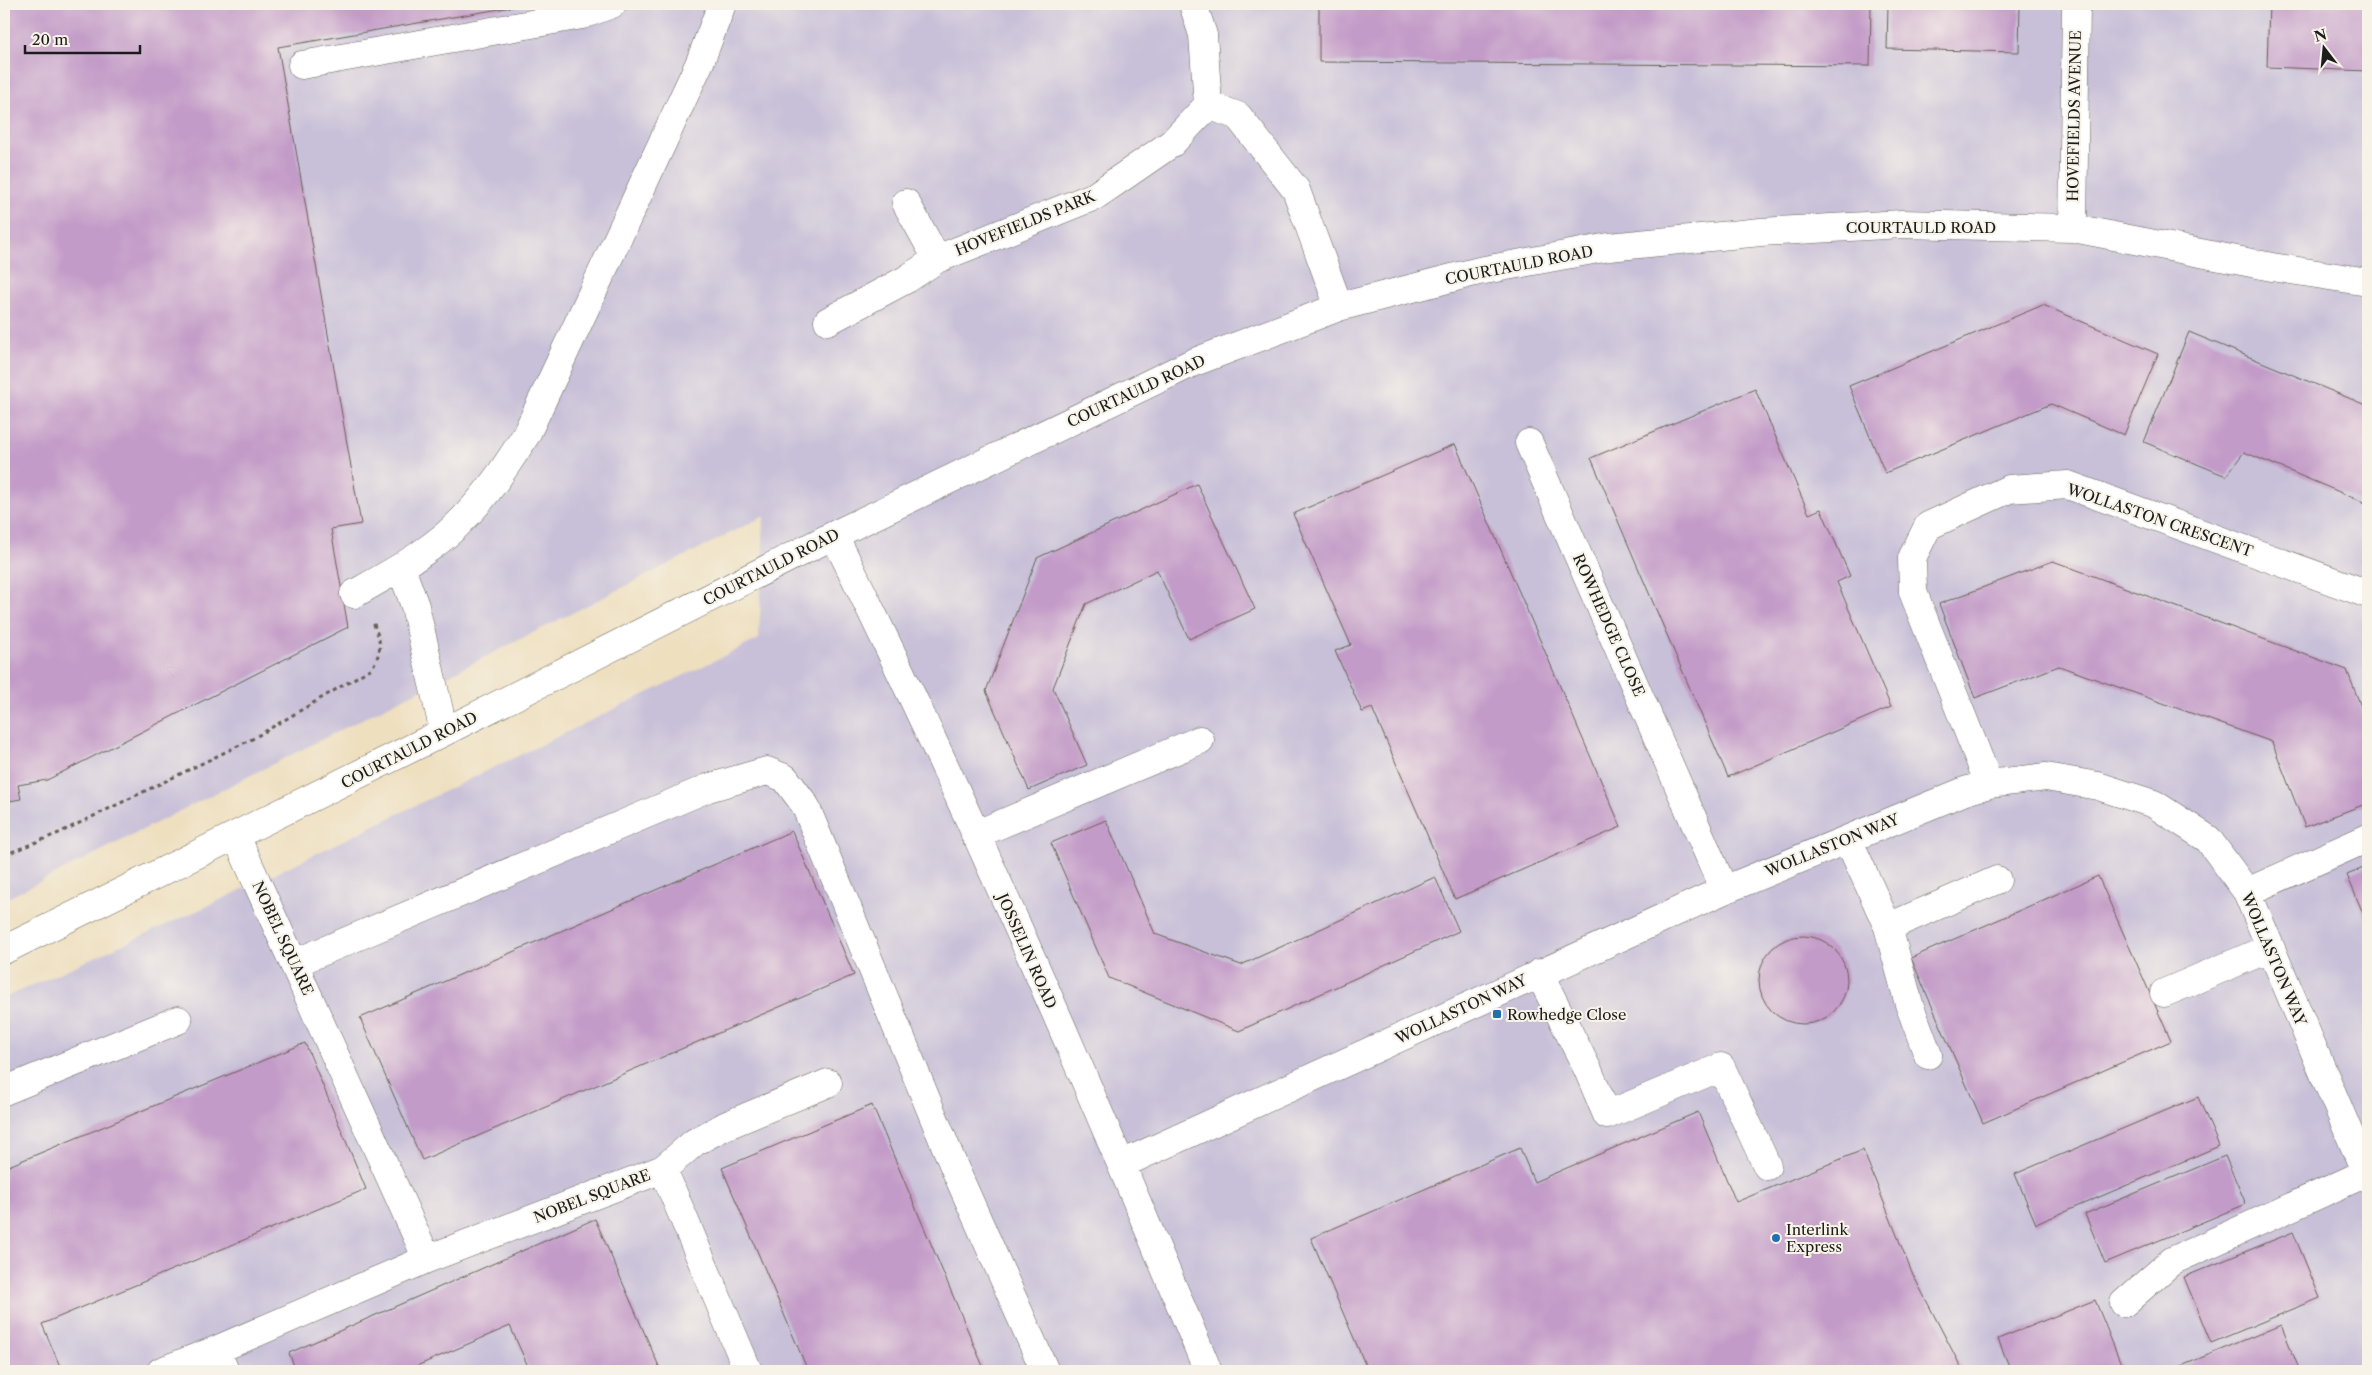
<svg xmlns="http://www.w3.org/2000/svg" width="2372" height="1375" font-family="'Libre Caslon Text',serif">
<rect width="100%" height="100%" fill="#f7f3e8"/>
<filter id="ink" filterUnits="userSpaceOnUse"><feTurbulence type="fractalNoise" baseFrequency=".02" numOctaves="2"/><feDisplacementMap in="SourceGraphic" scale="10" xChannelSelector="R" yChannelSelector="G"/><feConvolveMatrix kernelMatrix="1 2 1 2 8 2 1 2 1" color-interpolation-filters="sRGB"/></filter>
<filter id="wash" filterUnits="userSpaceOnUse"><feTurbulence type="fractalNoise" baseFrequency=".0096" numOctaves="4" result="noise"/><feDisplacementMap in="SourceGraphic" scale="20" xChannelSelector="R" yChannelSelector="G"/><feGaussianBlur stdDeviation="1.12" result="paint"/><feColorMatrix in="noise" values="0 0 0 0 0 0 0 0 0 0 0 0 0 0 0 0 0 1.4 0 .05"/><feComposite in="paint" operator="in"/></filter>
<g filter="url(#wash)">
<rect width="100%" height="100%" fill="#eedfbf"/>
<!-- industrial -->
<path fill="#c8c0d8" d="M4,4H2368V1371H4V998L210,905L759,639L764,516L4,900Z"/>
<g id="blocks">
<!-- building -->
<path fill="#c39bc8" d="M4,4L523,5L278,47L361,524L331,529L348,627L47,780L18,785L21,799L4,802Z
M1319,4H1871L1870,66L1319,62Z
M1888,4H2020L2019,52L1887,49Z
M2269,4H2368V71L2267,67Z
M2043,305L2158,354L2124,435L2051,404L1885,473L1849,386Z
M2189,332L2368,406V504L2244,452L2226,476L2144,442Z
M1755,389L1809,514L1821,509L1850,576L1837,582L1891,707L1728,777L1591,458Z
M1455,444L1621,827L1455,899L1372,708L1362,712L1335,651L1351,645L1293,514Z
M1197,484L1255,609L1189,639L1157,570L1086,604L1053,688L1087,765L1029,790L986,691L1037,558Z
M2053,561L2347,670L2368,725V803L2305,827L2272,742L2059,666L1975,698L1939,604Z
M1106,820L1155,934L1241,965L1435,877L1459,931L1239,1031L1109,978L1051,843Z
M792,831L854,975L422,1160L360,1018Z
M2368,866V925L2347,875Z
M2098,876L2171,1041L1983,1123L1911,958Z
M1759 980a44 44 0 1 1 88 0a44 44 0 1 1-88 0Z
M305,1043L366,1189L42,1324L62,1371H4V1168Z
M2198,1097L2219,1146L2036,1224L2015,1174Z
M872,1105L985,1371H808L722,1168Z
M1698,1112L1736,1202L1863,1150L1912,1273L1963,1371H1368L1311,1238L1520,1148L1534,1182Z
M2225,1156L2246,1204L2105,1263L2085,1214Z
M595,1219L661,1371H530L510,1326L412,1368L414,1371H296L289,1353Z
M2293,1232L2320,1298L2211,1343L2184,1277Z
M2095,1300L2124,1371H2011L1998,1339Z
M2281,1325L2300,1371H2169Z"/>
</g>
</g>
<g filter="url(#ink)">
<use href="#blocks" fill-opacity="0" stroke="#666055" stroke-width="1"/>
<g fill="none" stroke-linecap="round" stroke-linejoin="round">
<!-- minor casing -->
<g stroke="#666055" stroke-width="29">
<path id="minor" d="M1193,4L1203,35L1208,105
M302,65L582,15L612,4
M906,203L937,259
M2073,228L2076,4
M828,321L907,279L937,259L1095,196L1172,143L1208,105L1238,116L1296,190L1339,307
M1529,443L1724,890
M834,535C970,809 1091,1090 1208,1371
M401,568L415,606L444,732
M354,594C393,572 436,549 467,515C490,491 508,463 526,435L700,62L722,4
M1989,784L1913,592L1912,558L1928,526L2009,489L2068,485L2368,594
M975,835L1200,740
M236,836L427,1259
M1848,839L1888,927L1909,1004L1928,1055
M2247,892L2368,838
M1888,927L1997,880
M4,950L444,732L834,535L1192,363L1339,307L1479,271L1609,247L1761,232L1902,224L2073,228L2272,267L2368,282
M295,963L708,788L767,771L785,778L805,805L955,1169L1045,1371
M1539,973L1588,1070L1607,1115L1721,1067L1767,1166
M2164,993L2270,948
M4,1091L178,1020
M1122,1164L1724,890L1965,791L1989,784L2046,777L2098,786L2154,804L2208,839L2247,892L2368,1178
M663,1169L695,1142L725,1126L828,1083
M2124,1303L2172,1261L2366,1173
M161,1371L216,1350
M225,1371L216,1350L427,1259L663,1169L748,1371"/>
</g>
<!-- path -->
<path stroke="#666055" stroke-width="3" stroke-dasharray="4 4" stroke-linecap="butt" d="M4,855L59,833L254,738L372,668C383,649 381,642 373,622"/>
<!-- minor -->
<use href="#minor" stroke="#fff" stroke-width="28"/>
</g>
</g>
<!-- markers -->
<g fill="#1f6fb2" stroke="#f7f3e8" stroke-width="2">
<rect x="1492" y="1009" width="10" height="10" rx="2.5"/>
<circle cx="1776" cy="1238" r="5"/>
</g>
<g text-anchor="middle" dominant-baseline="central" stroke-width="4" stroke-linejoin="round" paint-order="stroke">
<!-- street labels -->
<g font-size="15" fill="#1c1c1c" stroke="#f7f3e8">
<text transform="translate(2074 116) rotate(-89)">HOVEFIELDS AVENUE</text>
<text transform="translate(1025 223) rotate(-22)">HOVEFIELDS PARK</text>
<text x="1921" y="227">COURTAULD ROAD</text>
<text transform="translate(1519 265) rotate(-11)">COURTAULD ROAD</text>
<text transform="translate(1136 391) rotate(-25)">COURTAULD ROAD</text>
<text transform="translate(2160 520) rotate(19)">WOLLASTON CRESCENT</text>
<text transform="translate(771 567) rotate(-27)">COURTAULD ROAD</text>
<text transform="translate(1609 625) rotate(66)">ROWHEDGE CLOSE</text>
<text transform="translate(409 750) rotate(-27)">COURTAULD ROAD</text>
<text transform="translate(1832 845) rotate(-22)">WOLLASTON WAY</text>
<text transform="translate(283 938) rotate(65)">NOBEL SQUARE</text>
<text transform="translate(1027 951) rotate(66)">JOSSELIN ROAD</text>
<text transform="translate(2274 959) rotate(67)">WOLLASTON WAY</text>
<text transform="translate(1461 1009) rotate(-25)">WOLLASTON WAY</text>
<text transform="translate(592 1196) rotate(-21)">NOBEL SQUARE</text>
</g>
<!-- poi labels -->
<g font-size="15" fill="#1c1c1c" stroke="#f7f3e8" text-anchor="start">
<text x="1507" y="1014">Rowhedge Close</text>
<text x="1786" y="1229">Interlink<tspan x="1786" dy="17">Express</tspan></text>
</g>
</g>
<!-- margin -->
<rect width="2372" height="1375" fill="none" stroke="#f7f3e8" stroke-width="20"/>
<!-- north arrow -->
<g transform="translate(2324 48) rotate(344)" stroke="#f7f3e8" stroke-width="4" paint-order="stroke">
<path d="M0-4L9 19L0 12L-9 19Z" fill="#1c1c1c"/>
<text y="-8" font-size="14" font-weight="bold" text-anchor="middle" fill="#1c1c1c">N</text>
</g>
<!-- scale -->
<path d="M25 45v8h115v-8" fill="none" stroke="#1c1c1c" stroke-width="2.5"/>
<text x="32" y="45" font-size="15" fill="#1c1c1c" stroke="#f7f3e8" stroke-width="4" paint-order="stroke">20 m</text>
</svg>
